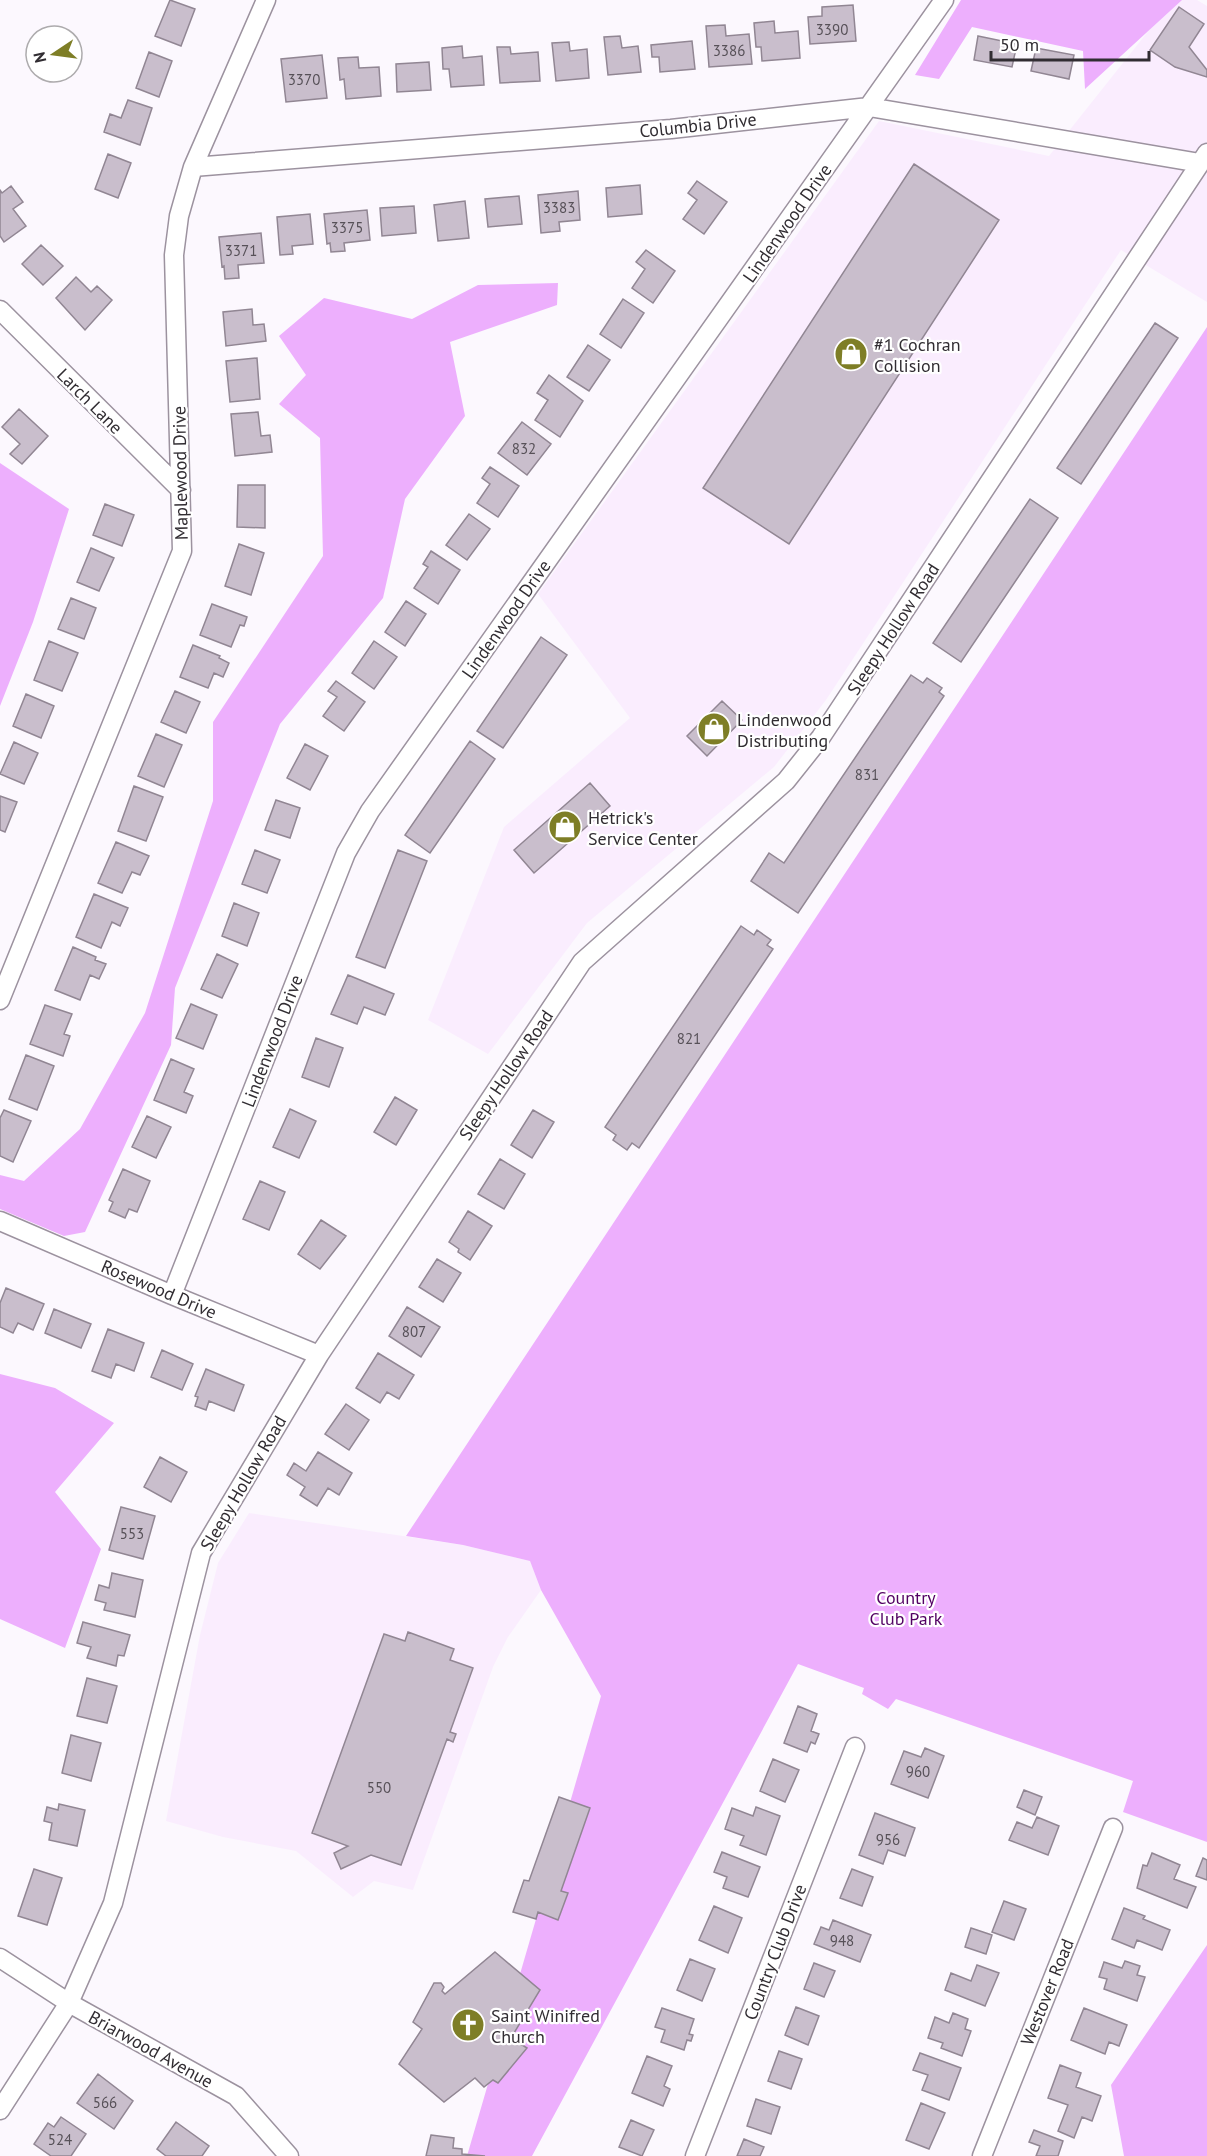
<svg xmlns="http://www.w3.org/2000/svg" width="1207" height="2156" font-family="'PT Sans',sans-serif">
<rect width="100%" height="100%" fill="#fcf8fe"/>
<!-- built -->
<path fill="#faedfe" d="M1173,0H1197L1207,6V302L1121,250L826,700L774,767L587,923L488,1054L428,1020L504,827L630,718L538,594L879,121L1049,156Z
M249,1513L463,1545L530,1561L541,1590L508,1637L493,1667L413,1890L374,1881L353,1897L296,1851L223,1837L166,1821L200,1635L218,1563Z"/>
<!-- green -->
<path fill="#edaffd" d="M961,0H1182L1085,89L1083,51L972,27L939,79L915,75Z
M558,283L557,305L450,342L465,416L405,499L383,598L280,724L175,988L171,1045L85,1232L64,1236L0,1209V1175L24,1181L80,1129L145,1013L213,801V722L323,556L320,438L279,404L306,375L279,336L324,298L412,319L478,285Z
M1207,327V1842L1123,1812L1133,1781L896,1699L888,1709L862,1694L864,1688L798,1664L532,2156H467L601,1696L541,1590L530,1561L463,1545L406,1536Z
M0,463L69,509L33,622L0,706Z
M0,1374L55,1388L114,1423L55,1492L101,1549L65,1648L0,1619Z
M1207,1945V2156H1124L1111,2085Z"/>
<!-- building -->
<path fill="#c9becc" stroke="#918693" stroke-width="1.5" d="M170,0L195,9L181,46L155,36Z
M853,5L856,41L810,44L808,17L822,16V7Z
M1179,7L1204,24L1189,47L1207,70V77L1175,67L1150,50Z
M774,21L775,33L798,31L800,58L762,61L761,47H756L754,23Z
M725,25L726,36L749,34L752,64L709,67L706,26Z
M620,36L622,48L638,46L641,72L608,75L604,37Z
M978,36L1017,44L1012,67L974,60Z
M692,41L695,69L660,72L659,57H652L651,45Z
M569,42L570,51L587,49L589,78L556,81L552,43Z
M462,46L463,58L482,56L484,85L451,87L449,69H443L442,48Z
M497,47H510L511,54L538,52L540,81L500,83Z
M1036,48L1074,55L1069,79L1031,71Z
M149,52L172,61L159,97L136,88Z
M322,55L327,98L286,102L281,59Z
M358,57L359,68L379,67L381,96L346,99L344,79L340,80L338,58Z
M429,62L431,90L397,92L396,64Z
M128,100L152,108L140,145L104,132L110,114L121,118Z
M108,154L131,163L118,198L95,189Z
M914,164L999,220L789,544L703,488Z
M697,181L727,202L704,234L683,219L697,200L688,193Z
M640,185L642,214L608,217L606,188Z
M11,186L23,202L13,209L26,226L4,242L0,236V190L2,193Z
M578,191L580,220L559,222L560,231L541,233L538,195Z
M519,196L522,224L488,227L485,199Z
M465,201L469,238L438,241L434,205Z
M414,206L416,233L382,236L380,208Z
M367,210L370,240L344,243L345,251L331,252L330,243L327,244L324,214Z
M310,214L313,244L292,246L293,254L280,255L277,217Z
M261,233L264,263L238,265L239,278L225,279L224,266L222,267L219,237Z
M41,245L63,266L43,285L22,264Z
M646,250L675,271L653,303L632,288L645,269L636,262Z
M76,277L91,292L97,286L112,300L85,330L56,298Z
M623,299L644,313L621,348L600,334Z
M252,309L253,325L264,324L266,341L226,346L223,312Z
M1155,323L1178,338L1081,484L1057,468Z
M588,345L610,360L589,391L567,377Z
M257,358L260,399L230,402L226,361Z
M549,375L583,401L560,437L535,420L548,400L537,393Z
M19,409L48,436L22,464L10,454L20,444L2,427Z
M258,412L261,436L270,435L272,452L235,456L231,414Z
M522,422L551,444L527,475L498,453Z
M490,467L519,486L498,517L477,503L490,484L482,478Z
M238,485H265V528L237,527Z
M1030,499L1058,518L961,662L933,643Z
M105,504L134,515L122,546L93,535Z
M469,514L490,529L467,560L446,545Z
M239,544L264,553L251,595L225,586Z
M91,548L114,558L99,591L77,582Z
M431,551L460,570L438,604L414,588L428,567L423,564Z
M71,598L96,608L84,639L58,629Z
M406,601L426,614L405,646L385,632Z
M212,604L247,617L244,626L240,625L231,647L200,635Z
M541,637L567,655L503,748L477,731Z
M49,641L78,653L62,691L34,680Z
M374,641L397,657L374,689L352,673Z
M193,645L220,656L219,658L229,663L223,677L214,673L208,688L180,677Z
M911,675L923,683L927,678L942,688L939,692L944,696L798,913L751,881L769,853L784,863Z
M336,681L365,702L344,731L323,716L337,697L328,691Z
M175,691L200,702L186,733L161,722Z
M26,694L54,706L41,738L13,726Z
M722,701L742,720L707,756L687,736Z
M156,734L182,745L164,787L138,776Z
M470,741L495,759L430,853L405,835Z
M14,742L38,753L24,784L0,774Z
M305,744L328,756L310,790L287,778Z
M590,783L610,806L534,873L514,850Z
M134,786L163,797L146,841L118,831Z
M0,796L17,802L5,832L0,830Z
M276,800L300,808L290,838L265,830Z
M116,842L149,856L140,875L132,872L122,893L98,883Z
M255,850L280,860L267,893L242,884Z
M398,850L427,861L385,968L356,957Z
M94,894L128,908L120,926L112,922L101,948L76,937Z
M234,903L259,913L247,946L222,936Z
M741,926L754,935L757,930L771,940L767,945L773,949L639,1148L632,1143L627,1150L613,1140L616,1135L605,1127Z
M73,947L96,957L95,960L106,964L99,979L90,975L80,1000L55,990Z
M217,954L238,964L222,998L201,989Z
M348,975L394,994L385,1015L364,1007L357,1024L331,1014Z
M191,1004L217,1015L203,1049L176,1038Z
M45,1005L72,1014L64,1034L70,1036L63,1056L30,1044Z
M316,1038L343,1048L329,1087L302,1077Z
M26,1055L54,1066L37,1110L9,1099Z
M171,1059L194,1069L184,1092L193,1096L186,1113L154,1100Z
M395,1097L417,1110L396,1145L374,1132Z
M290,1109L316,1121L299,1158L273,1147Z
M4,1110L31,1121L13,1162L0,1156V1118Z
M533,1110L554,1122L532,1158L511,1145Z
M147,1116L171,1127L156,1158L132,1147Z
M500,1159L525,1174L504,1209L478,1194Z
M123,1169L150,1181L137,1212L129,1209L125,1218L109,1211L113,1202L109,1200Z
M260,1181L285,1192L269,1230L243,1219Z
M468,1211L492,1226L470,1260L458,1252L459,1249L449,1242Z
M321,1220L346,1236L320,1269L298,1254Z
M437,1259L461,1273L443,1302L419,1287Z
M6,1288L44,1304L33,1330L18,1323L13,1333L0,1327V1303Z
M407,1307L440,1327L421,1357L389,1336Z
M54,1309L91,1324L81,1348L45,1333Z
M108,1329L144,1343L134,1371L116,1364L111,1378L92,1371Z
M162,1350L193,1364L182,1390L151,1377Z
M378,1353L414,1375L399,1399L387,1392L380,1403L356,1388Z
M206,1369L244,1385L234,1411L209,1401L206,1410L195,1406L198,1397L195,1396Z
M346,1404L369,1420L349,1450L325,1434Z
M318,1452L352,1473L339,1495L328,1488L317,1506L300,1495L305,1487L287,1475L294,1463L306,1471Z
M160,1457L187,1472L171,1502L144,1487Z
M121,1507L155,1516L143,1559L109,1550Z
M112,1573L143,1580L135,1617L104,1610L106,1603L95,1600L99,1585L109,1588Z
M83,1622L130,1635L124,1656L118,1655L116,1666L87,1658L91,1647L77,1643Z
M408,1632L454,1649L450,1660L473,1668L450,1732L456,1734L453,1742L447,1739L401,1865L371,1855L341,1869L334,1853L348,1846L312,1833L384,1634L405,1641Z
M87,1678L117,1686L107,1723L77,1716Z
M798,1706L817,1714L811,1731L819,1734L815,1744L811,1742L807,1752L784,1743Z
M71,1735L101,1743L91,1781L62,1773Z
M925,1748L944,1756L928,1798L891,1784L904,1751L921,1757Z
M773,1759L799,1770L785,1802L760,1791Z
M1024,1790L1042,1797L1035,1815L1017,1807Z
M559,1797L590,1808L561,1891L568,1893L558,1920L538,1912L536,1919L513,1912L524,1880L529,1881Z
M59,1804L85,1810L77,1846L49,1840L52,1823L44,1821L47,1807L58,1810Z
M756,1807L780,1816L766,1855L740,1845L744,1836L725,1829L732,1808L753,1816Z
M875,1813L915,1828L905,1856L888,1850L883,1864L859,1855Z
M1037,1817L1059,1826L1048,1855L1009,1840L1017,1822L1032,1828Z
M722,1852L760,1867L748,1897L723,1888L727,1877L714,1872Z
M1152,1853L1180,1865L1174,1879L1196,1887L1187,1908L1137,1888L1143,1865L1147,1866Z
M1203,1858L1207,1860V1880L1196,1876Z
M34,1869L62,1878L47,1925L18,1916Z
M852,1869L873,1877L862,1906L840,1898Z
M1004,1901L1026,1909L1014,1940L992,1932Z
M714,1906L742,1918L728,1953L699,1940Z
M1124,1908L1145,1916L1143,1919L1170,1930L1162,1950L1137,1940L1134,1948L1112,1939Z
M833,1920L871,1935L860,1962L814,1944L821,1927L829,1930Z
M971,1928L992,1935L986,1954L965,1947Z
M495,1952L540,1990L511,2038L527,2048L498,2083L493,2080L484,2087L475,2078L444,2102L399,2064L422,2029L413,2022L434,1983H441L444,1987L442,1991L445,1994Z
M690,1959L715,1969L702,2001L677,1990Z
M1125,1961L1140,1966L1137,1975L1145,1977L1137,2001L1104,1989L1107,1979L1099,1977L1104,1962L1122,1968Z
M814,1963L835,1971L824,1997L804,1989Z
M977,1965L999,1973L985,2006L945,1990L951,1973L971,1981Z
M796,2007L819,2016L808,2045L785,2035Z
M662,2008L694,2019L689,2034L693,2035L691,2041L687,2040L684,2050L661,2042L665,2030L655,2027Z
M1084,2008L1127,2025L1119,2046L1109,2042L1105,2054L1071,2040Z
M953,2013L968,2019L965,2029L971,2031L962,2056L941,2048L943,2043L928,2038L935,2017L949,2023Z
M779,2051L802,2059L791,2089L768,2081Z
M920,2053L961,2068L949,2100L922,2090L928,2075L913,2070Z
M647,2056L672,2066L664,2086L670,2089L663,2106L632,2093Z
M1060,2065L1081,2073L1076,2087L1101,2096L1092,2121L1082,2117L1074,2138L1058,2131L1068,2105L1048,2098Z
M98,2074L133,2101L114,2129L77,2103Z
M756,2099L780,2107L771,2134L747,2126Z
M921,2103L945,2113L929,2149L906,2140Z
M61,2117L86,2134L71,2156H51L34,2144L48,2123L54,2127Z
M631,2120L654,2130L642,2156L619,2147Z
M176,2122L209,2146L202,2156H166L157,2149Z
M1034,2130L1063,2141L1058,2156H1036L1040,2146L1029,2142Z
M431,2135L454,2138L453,2148L462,2149V2154L485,2156H426Z
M744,2139L764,2147L760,2156H737Z"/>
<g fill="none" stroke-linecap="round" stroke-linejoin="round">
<!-- street casing -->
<g stroke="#9c929f" stroke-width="21">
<path id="street" d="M193,167L671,129L869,107L1200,163
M0,310L181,490
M0,1000L182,551L174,255L179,216L193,167L266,0
M0,1221L172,1295L319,1355
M172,1295L346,853L370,811L944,0
M0,1958L69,2003L236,2096L289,2156
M0,2110L69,2003L113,1903L201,1553L319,1355L582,962L786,781L821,737L1207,153
M695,2156L855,1747
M982,2156L1113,1828"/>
</g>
<!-- street -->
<use href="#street" stroke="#fff" stroke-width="18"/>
</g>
<!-- icons -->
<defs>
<g id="shop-disc" transform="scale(1.725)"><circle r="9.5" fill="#7e7e26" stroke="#fff"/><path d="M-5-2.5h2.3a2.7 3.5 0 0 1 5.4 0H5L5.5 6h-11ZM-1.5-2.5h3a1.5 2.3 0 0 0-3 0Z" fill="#fff"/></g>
<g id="church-disc" transform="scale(1.725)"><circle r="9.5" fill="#7e7e26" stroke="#fff"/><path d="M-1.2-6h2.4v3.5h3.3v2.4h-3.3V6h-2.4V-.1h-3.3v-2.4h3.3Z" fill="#fff"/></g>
</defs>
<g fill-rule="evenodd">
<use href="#shop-disc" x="851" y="354"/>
<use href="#shop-disc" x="714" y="729"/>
<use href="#shop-disc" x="565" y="827"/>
<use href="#church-disc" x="468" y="2025"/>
</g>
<g text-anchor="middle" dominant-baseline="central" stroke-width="4.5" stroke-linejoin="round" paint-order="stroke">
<!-- number labels -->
<g font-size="15" fill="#575158">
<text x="832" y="29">3390</text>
<text x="729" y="50">3386</text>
<text x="304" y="79">3370</text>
<text x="559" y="207">3383</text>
<text x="347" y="227">3375</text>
<text x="241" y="250">3371</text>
<text x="524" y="448">832</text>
<text x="867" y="774">831</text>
<text x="689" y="1038">821</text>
<text x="414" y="1331">807</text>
<text x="132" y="1533">553</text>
<text x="918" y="1771">960</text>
<text x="379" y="1787">550</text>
<text x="888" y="1839">956</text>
<text x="842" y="1940">948</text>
<text x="105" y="2102">566</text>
<text x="60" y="2139">524</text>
</g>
<!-- street labels -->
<g font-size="18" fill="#312d32" stroke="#fff">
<text transform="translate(698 125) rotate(-6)">Columbia Drive</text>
<text transform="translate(787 223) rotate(-55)">Lindenwood Drive</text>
<text transform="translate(90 401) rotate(45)">Larch Lane</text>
<text transform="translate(180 473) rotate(-91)">Maplewood Drive</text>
<text transform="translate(506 619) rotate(-55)">Lindenwood Drive</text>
<text transform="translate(893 629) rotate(-57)">Sleepy Hollow Road</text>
<text transform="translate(272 1041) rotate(-69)">Lindenwood Drive</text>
<text transform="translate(506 1075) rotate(-56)">Sleepy Hollow Road</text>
<text transform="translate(159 1289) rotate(23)">Rosewood Drive</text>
<text transform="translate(243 1483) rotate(-60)">Sleepy Hollow Road</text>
<text transform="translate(775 1952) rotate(-69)">Country Club Drive</text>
<text transform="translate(1047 1992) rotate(-68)">Westover Road</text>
<text transform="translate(151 2049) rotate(29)">Briarwood Avenue</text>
</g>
<!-- poi labels -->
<g font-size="18" fill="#312d32" stroke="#fff" text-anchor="start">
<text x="874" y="344">#1 Cochran<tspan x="874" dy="21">Collision</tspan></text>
<text x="737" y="719">Lindenwood<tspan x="737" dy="21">Distributing</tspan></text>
<text x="588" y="817">Hetrick's<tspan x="588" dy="21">Service Center</tspan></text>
<text x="491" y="2015">Saint Winifred<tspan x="491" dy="21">Church</tspan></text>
</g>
<!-- park labels -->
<g font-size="18" fill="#520063" stroke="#fff">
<text x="906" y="1597">Country<tspan x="906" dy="21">Club Park</tspan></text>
</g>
</g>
<!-- north arrow -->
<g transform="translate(54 54) rotate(257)"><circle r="28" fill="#ffffff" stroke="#adabad" stroke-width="1.5"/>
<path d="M0-4.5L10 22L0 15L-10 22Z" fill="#7e7e26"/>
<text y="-9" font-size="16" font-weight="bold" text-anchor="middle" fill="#312d32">N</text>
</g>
<!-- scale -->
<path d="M991 51v9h158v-9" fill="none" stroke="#312d32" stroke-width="3"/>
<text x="1000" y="51" font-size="18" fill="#312d32" stroke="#ffffff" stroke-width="4.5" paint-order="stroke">50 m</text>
</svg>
